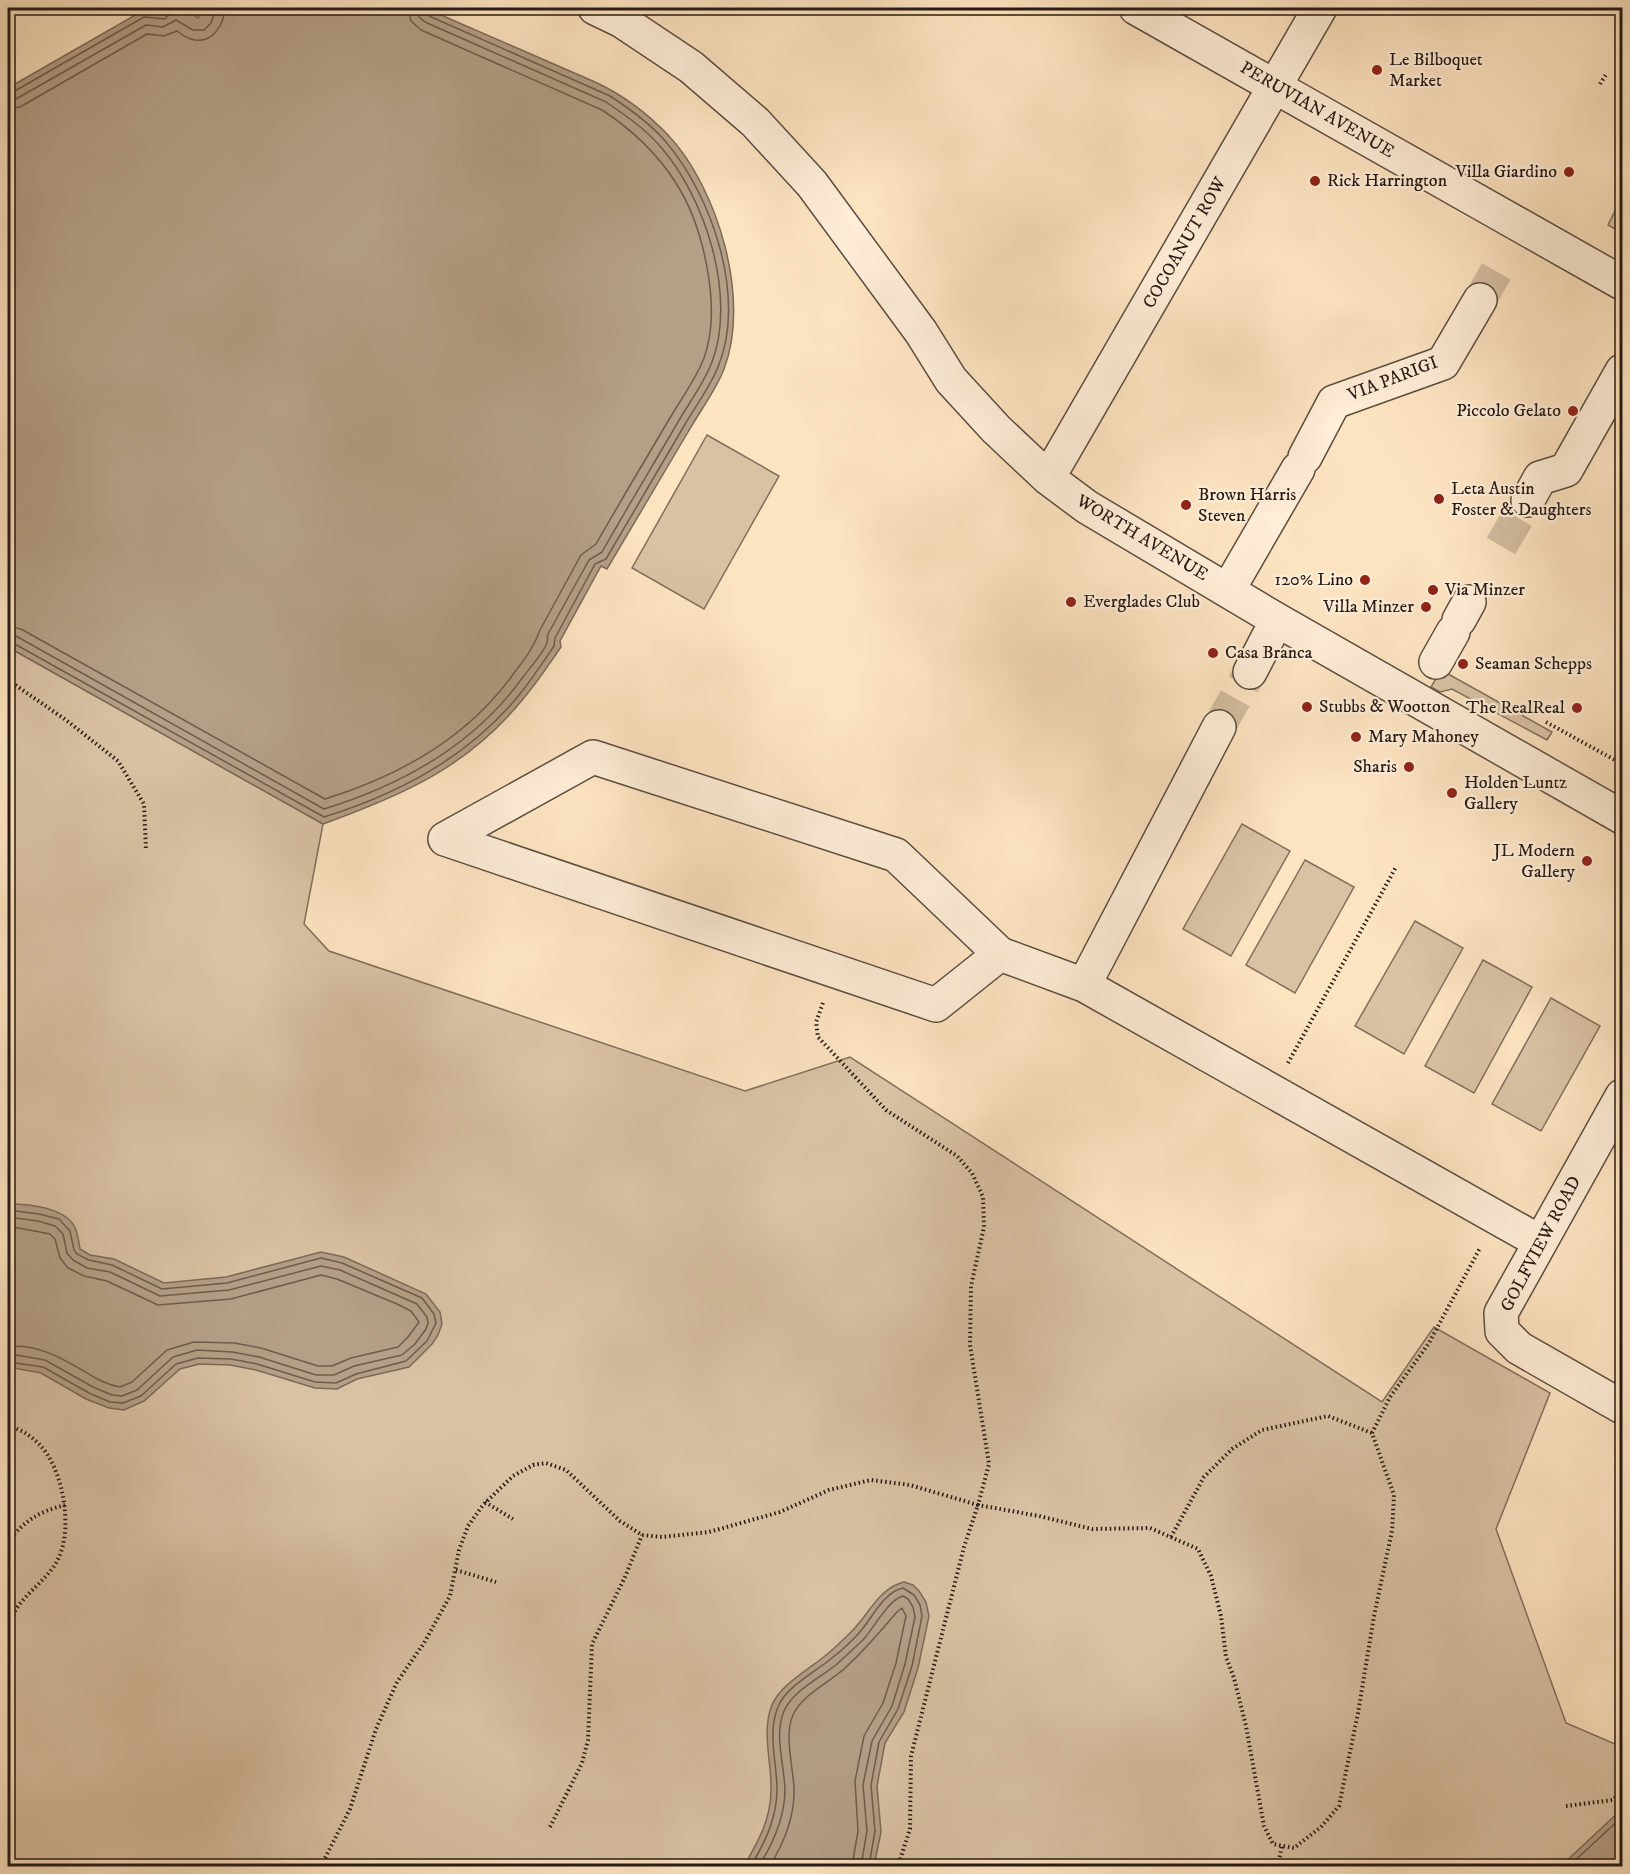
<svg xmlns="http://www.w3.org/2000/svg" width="1630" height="1874" font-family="'IM FELL DW Pica',serif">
<rect width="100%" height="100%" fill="#fde4c1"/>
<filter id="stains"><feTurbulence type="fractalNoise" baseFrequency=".00333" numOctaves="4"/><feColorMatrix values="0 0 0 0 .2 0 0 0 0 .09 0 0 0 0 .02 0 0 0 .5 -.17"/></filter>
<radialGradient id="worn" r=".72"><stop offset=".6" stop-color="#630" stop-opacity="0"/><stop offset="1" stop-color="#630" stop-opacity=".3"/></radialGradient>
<!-- green -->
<path fill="#d9c2a4" stroke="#806e5c" stroke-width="1.5" d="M1622,197V233L1608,225Z
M707,435L779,476L704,609L632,568Z
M8,647L323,824L304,924L329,951L745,1091L850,1057L1382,1402L1434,1327L1550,1393L1496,1529L1566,1723L1622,1747V1866H8Z
M1441,670L1552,732L1547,740L1452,689L1440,692L1431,687Z
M1242,824L1290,851L1231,956L1183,929Z
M1305,860L1354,887L1295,993L1246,965Z
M1415,921L1463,948L1404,1054L1355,1026Z
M1483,960L1532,987L1474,1093L1425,1066Z
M1551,998L1600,1026L1541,1131L1492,1104Z"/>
<!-- water -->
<path fill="#b49f87" stroke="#7c6a59" stroke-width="1.5" d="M167,8H182L198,18L203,8H230L238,10L240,8H425L595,82C623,95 647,113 668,135C718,188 751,300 724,369C716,390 700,411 688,432C661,477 634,523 607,569L601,566L560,641L561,647C549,664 537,683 523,699C468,767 403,795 323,824L8,647V88L144,10L162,14Z
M8,1204C28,1204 68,1207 76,1230C78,1236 79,1243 80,1249L90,1255L114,1259L164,1283L226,1277L321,1252L344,1257L426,1294L440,1312L442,1324L438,1335L432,1344L409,1367L357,1379L337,1389L315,1388L256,1370L230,1365L199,1364L180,1369L144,1401L124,1410L109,1408L86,1399L41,1373L14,1368L8,1370Z
M904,1582L913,1585L919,1591L926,1602L929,1616L918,1668L904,1712L885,1743L877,1786L881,1832L874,1866H744C758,1842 771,1819 771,1790C772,1762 761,1732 772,1705C780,1685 809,1669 825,1656C835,1648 844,1639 852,1631C869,1614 879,1588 904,1582Z
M1622,1809V1866H1561Z"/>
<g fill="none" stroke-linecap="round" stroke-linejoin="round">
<!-- shore -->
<path stroke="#6e5c4e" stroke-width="1.5" d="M8,93L13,92L144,17L165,19L170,13L171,8
M8,100L16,99L146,25L163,27L176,20L193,30H204L211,23L216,8
M8,109L20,107L147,34L164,36L177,31C182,35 188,39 195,40C213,43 224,24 225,8
M8,626L21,629L325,799C399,776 469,737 514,673C525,659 534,647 540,630L581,555L596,544C620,502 645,460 670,418C681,399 696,379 704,358C722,309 704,227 676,183C657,153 631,129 602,110L421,30L411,21L408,8
M8,635L16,636L324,809C402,785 475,744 523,677C529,669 544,652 547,643C548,640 547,637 548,634L589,560L602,552C627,508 653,465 678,422C689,403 704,383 712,362C737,296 705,196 659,145C644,128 625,115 606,102L425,22L419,17L417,8
M8,642L13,643L324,817C398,794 470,756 519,695C532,679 543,662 554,646L555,638L595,564L606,559C632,515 658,470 684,426C695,407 710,387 718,367C747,298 712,196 666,142C650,123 630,109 610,96L429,16L425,12V8
M8,1210L39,1214L59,1219L70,1231L74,1250L77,1254L89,1260L112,1265L162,1289L227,1283L321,1258L342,1263L422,1298L434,1314L436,1323L427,1341L406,1361L356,1374L336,1383L315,1382L257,1364L231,1359L198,1358L176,1364L141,1396L123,1403L110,1402L89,1393L43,1367L15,1363H8
M8,1217L38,1221L55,1226L63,1234L67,1253L73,1260L87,1268L110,1272L160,1296L229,1290L321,1266L340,1270L417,1304L427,1317L428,1323L426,1329L415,1344L402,1355L354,1366L334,1375H316L259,1357L232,1352L197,1350L173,1357L137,1390L122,1396L112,1395L93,1387L45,1360L16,1355L8,1356
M8,1226L50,1234L55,1239L60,1258L68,1268L84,1276L107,1281L158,1305L231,1299L321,1275L337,1279L397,1304L411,1311L419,1322L408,1337L398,1347L351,1358L332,1366H318L261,1348L234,1343L194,1342L167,1350L132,1382L120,1387C106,1385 94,1377 82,1370C60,1357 34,1343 8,1347
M751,1866C765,1842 777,1818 777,1789C777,1763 767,1733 778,1707C786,1687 812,1674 828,1661C839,1653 850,1643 859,1633C872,1619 883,1592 903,1588L914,1595L920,1605L922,1616L912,1666L898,1709L879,1742L871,1785L875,1831L869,1866
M759,1866C774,1842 785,1817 785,1789C784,1764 774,1734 784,1711C793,1691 819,1678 836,1665C845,1657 854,1648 863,1640C873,1629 889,1599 903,1596L908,1599L913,1607L915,1617L905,1664L892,1706L872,1741L863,1785L867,1831L861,1866
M770,1866C784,1842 795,1817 794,1788C793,1767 784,1734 793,1715C802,1695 828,1683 844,1669C864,1651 880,1632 897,1612L902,1608L906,1616L896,1663L883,1703L864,1736L855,1781L858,1831L852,1866
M1569,1866L1622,1817"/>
<!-- minor-tunnel -->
<path stroke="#d2bc9f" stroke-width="33" stroke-dasharray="33 16" stroke-linecap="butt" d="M1480,300L1501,263
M1501,546L1528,500
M1219,727L1250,672"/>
<!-- minor casing -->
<g stroke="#5c4c40" stroke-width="36">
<path id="minor" d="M595,8L622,21L691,67L755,122L812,184L921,332L951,380L996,429L1048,478L1087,507L1277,620L1622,817
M1136,8L1622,283
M1305,457L1334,402L1443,363L1480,300
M1048,478L1320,8
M1528,500L1540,478L1566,470L1622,371
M1228,590L1298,469
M1459,620L1469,602
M1436,662L1453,632
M1250,672L1277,620
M1219,727L1084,985L1540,1242
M1000,954L936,1005L445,839L593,757L896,855L1000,954L1084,985
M1622,1096L1501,1313L1502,1331L1519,1348L1622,1407"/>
</g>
<!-- path -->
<path stroke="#271a15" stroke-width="4" stroke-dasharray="1.5 3" stroke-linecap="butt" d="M1600,84L1607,73
M8,680L66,720L118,761L144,804L146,851
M1546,722L1622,764
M823,1003L816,1022L818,1037L886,1110L957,1156L972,1173L983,1197L984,1227L971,1286L970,1345L989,1464L978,1505L1039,1516L1092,1529L1150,1528L1198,1549L1211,1576L1221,1616L1226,1657L1234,1678L1246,1726L1264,1826L1273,1844L1294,1848L1321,1827L1339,1806L1358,1713L1374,1616L1392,1531L1394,1495L1372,1433L1390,1397L1429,1343L1480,1248
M1288,1063L1396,867
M8,1426C20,1429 30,1435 39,1444C63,1468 73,1526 59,1557C50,1578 27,1591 15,1611C12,1617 10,1626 8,1632
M485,1502L513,1519
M1171,1537L1204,1477L1232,1449L1262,1430L1328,1416L1372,1433
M8,1541C26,1520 38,1512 65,1505
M456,1570L496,1582
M1566,1806L1613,1800L1622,1790
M550,1827L582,1763L588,1740L592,1644L625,1577L642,1535
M321,1866L350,1809L376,1729L397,1682L424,1643L450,1596L459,1550L468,1526L483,1505L513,1476L533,1465L546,1463L566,1470L620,1521L642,1535L662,1537L709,1532L780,1512L829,1490L871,1480L910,1485L978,1505L964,1547L911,1756L910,1829L898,1866
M1278,1866L1282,1845"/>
<!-- minor -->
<use href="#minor" stroke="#feedd7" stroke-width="33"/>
</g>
<!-- markers -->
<g fill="#8f2418" stroke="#feedd7" stroke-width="2">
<circle cx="1377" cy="70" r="6"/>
<circle cx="1569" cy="172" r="6"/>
<circle cx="1315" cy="181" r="6"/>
<circle cx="1573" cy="411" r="6"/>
<circle cx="1439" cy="499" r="6"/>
<circle cx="1186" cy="505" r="6"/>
<circle cx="1365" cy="580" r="6"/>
<circle cx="1433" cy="590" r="6"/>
<circle cx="1071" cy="602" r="6"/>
<circle cx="1426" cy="607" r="6"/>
<circle cx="1213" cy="653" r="6"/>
<circle cx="1463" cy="664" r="6"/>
<circle cx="1307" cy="707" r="6"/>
<circle cx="1577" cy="708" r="6"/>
<circle cx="1356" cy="737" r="6"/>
<circle cx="1409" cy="767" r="6"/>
<circle cx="1452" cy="793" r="6"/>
<circle cx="1587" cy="861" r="6"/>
</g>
<g text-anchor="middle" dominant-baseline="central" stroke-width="4.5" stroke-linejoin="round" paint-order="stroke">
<!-- poi labels -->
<g font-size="18" fill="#271a15" stroke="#feedd7" text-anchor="start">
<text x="1389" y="60">Le Bilboquet<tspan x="1389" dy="21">Market</tspan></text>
<text x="1557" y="172" text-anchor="end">Villa Giardino</text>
<text x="1327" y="181">Rick Harrington</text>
<text x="1561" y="411" text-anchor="end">Piccolo Gelato</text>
<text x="1451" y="489">Leta Austin<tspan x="1451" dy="21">Foster &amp; Daughters</tspan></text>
<text x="1198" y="495">Brown Harris<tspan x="1198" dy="21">Steven</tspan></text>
<text x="1353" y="580" text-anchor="end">120% Lino</text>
<text x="1445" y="590">Via Minzer</text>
<text x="1083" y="602">Everglades Club</text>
<text x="1414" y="607" text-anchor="end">Villa Minzer</text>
<text x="1225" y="653">Casa Branca</text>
<text x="1475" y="664">Seaman Schepps</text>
<text x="1319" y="707">Stubbs &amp; Wootton</text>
<text x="1565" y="708" text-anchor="end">The RealReal</text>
<text x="1368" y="737">Mary Mahoney</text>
<text x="1397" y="767" text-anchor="end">Sharis</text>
<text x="1464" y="783">Holden Luntz<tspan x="1464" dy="21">Gallery</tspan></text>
<text x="1575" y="851" text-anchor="end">JL Modern<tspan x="1575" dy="21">Gallery</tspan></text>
</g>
<!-- street labels -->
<g font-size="18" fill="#271a15" stroke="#feedd7">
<text transform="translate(1317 110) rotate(30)">PERUVIAN AVENUE</text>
<text transform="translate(1185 243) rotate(-60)">COCOANUT ROW</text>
<text transform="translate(1393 379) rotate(-21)">VIA PARIGI</text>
<text transform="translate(1142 538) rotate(31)">WORTH AVENUE</text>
<text transform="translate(1541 1244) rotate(-62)">GOLFVIEW ROAD</text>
</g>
</g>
<!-- margin -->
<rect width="1630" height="1874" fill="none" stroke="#fde4c1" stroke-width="30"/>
<rect x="9" y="9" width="1612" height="1856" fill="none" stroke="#271a15" stroke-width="3"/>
<rect x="15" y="15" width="1600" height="1844" fill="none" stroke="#271a15" stroke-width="1.5"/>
<rect width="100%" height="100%" filter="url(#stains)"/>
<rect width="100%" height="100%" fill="url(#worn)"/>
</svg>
